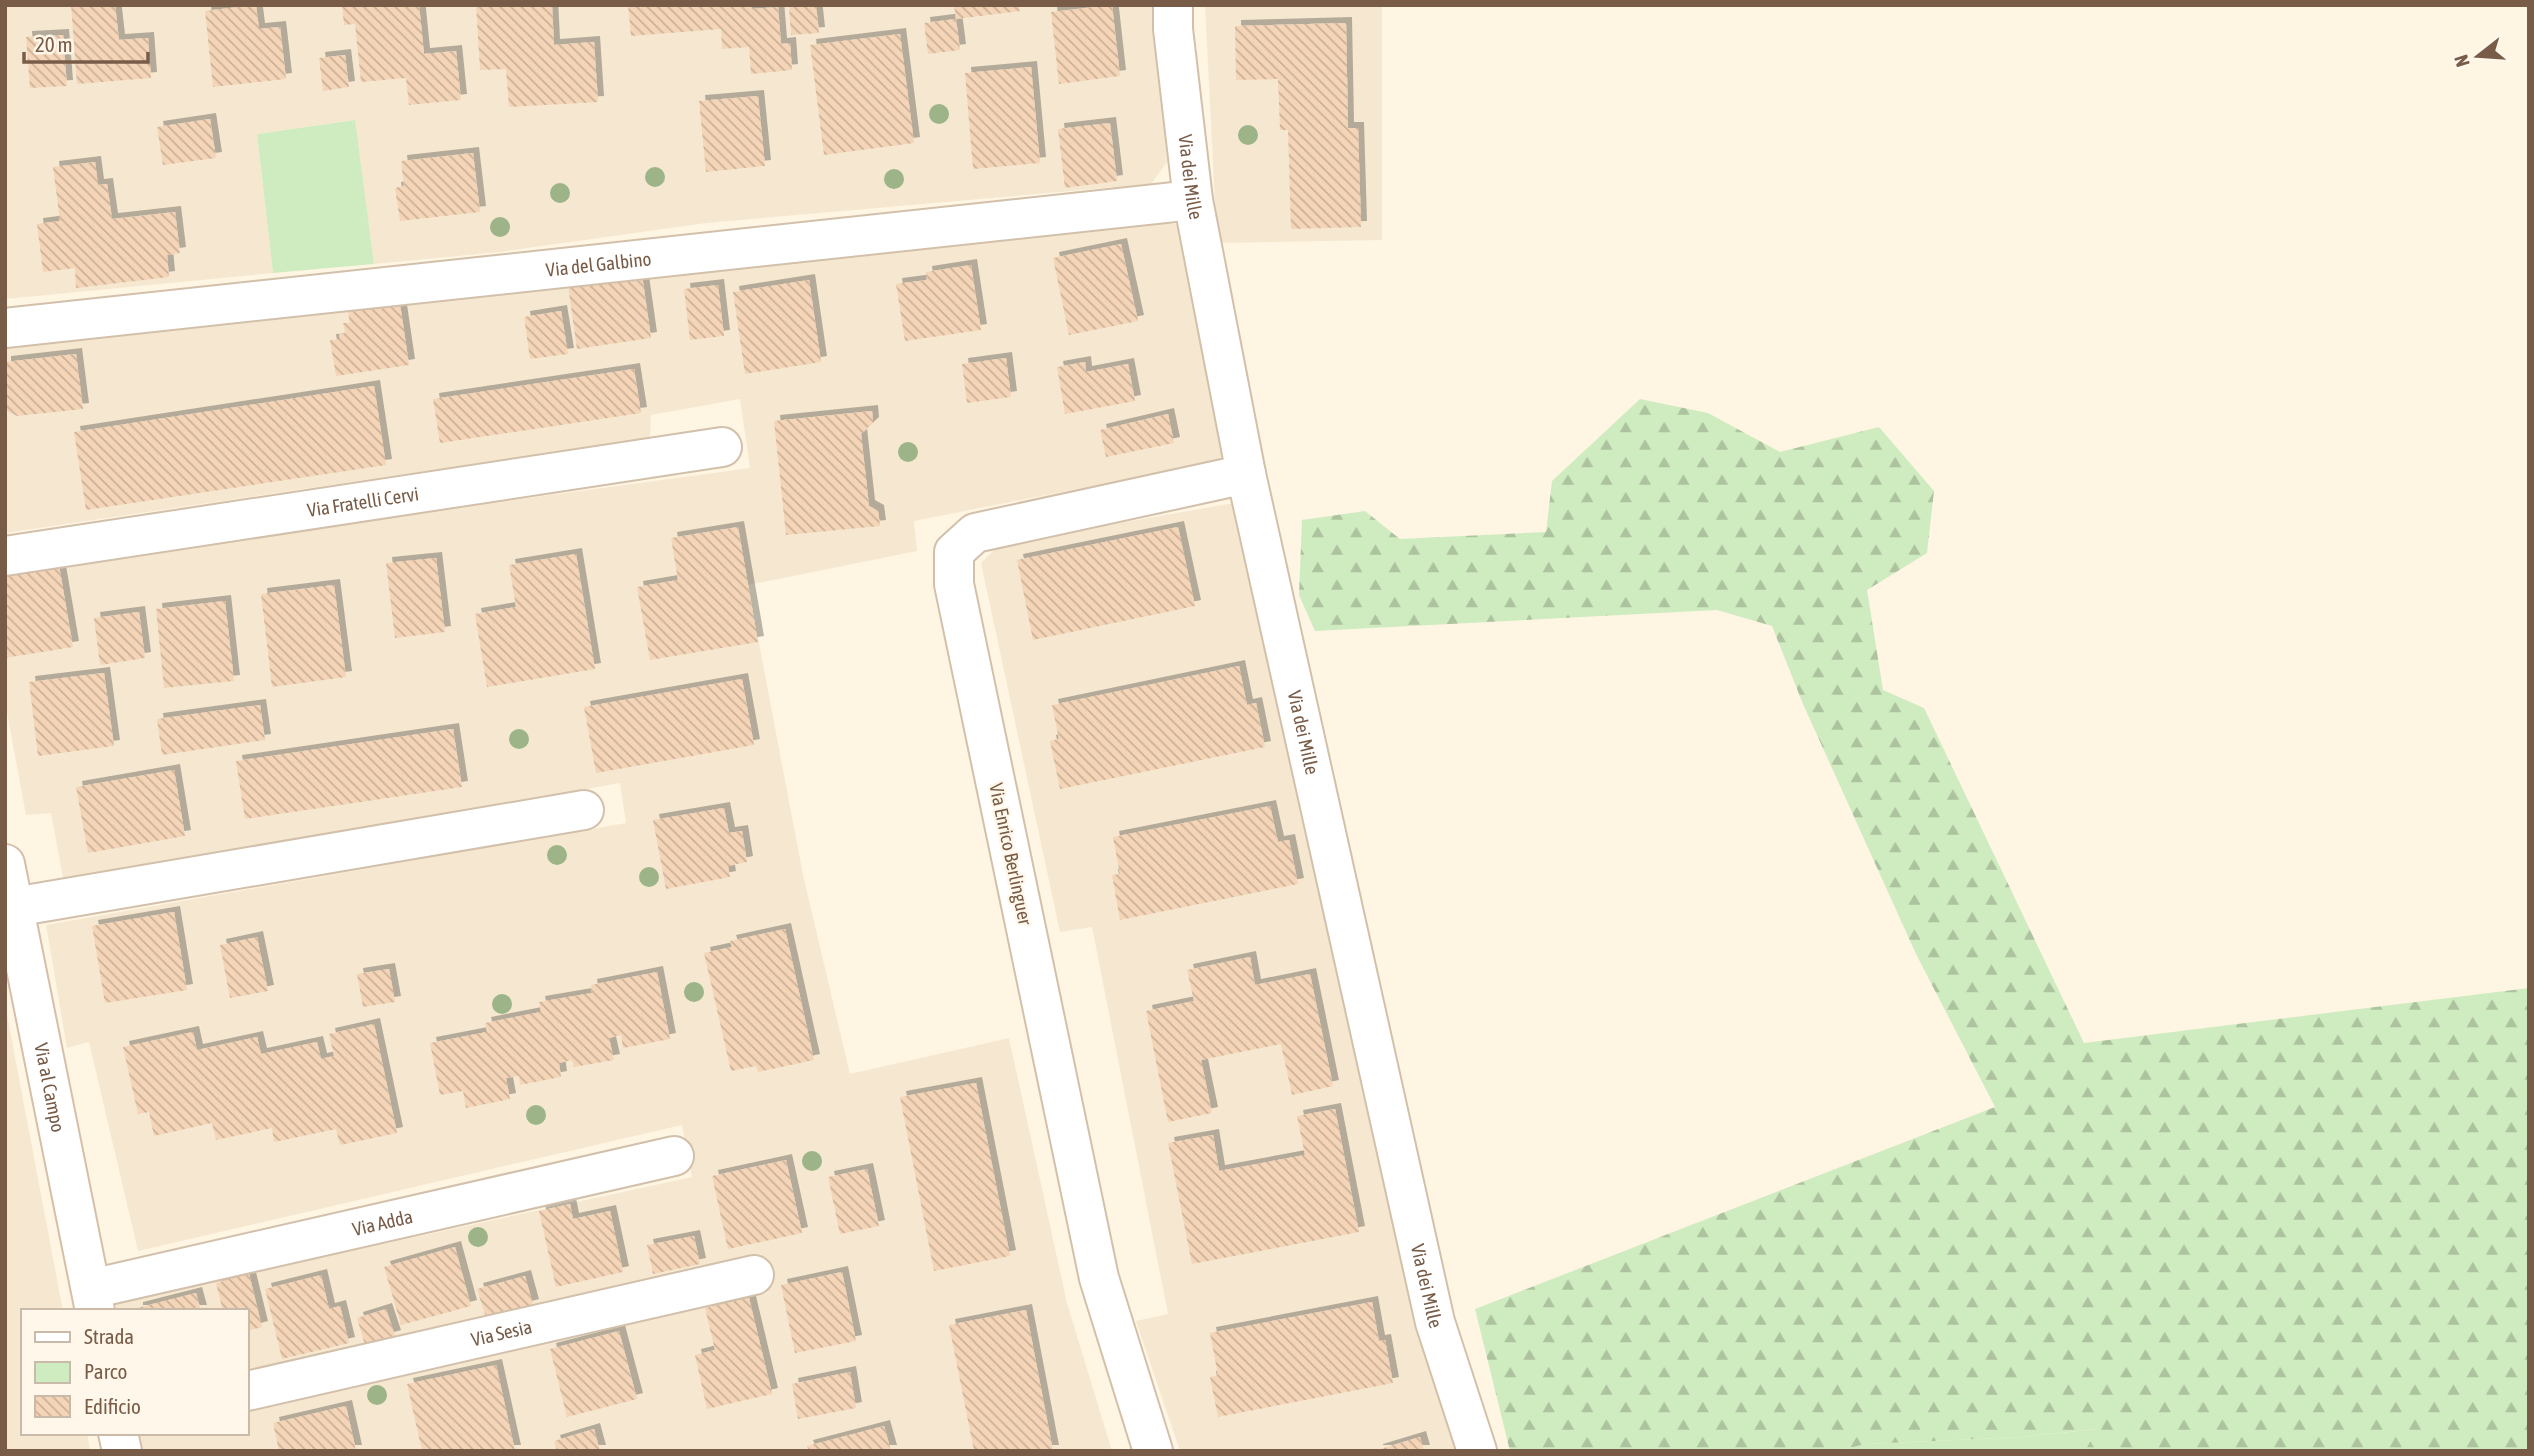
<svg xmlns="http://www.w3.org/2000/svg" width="2534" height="1456" font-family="'Asap Condensed',sans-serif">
<defs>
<pattern id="forest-firs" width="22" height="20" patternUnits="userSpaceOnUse" patternTransform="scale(1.75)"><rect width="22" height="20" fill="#cfecc0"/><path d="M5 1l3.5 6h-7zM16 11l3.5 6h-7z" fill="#adc29e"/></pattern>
<pattern id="building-back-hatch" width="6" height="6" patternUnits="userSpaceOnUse" patternTransform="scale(1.75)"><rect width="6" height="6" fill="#f5d5b8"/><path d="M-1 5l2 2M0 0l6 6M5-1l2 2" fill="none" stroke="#cbb097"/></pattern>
<filter id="shadow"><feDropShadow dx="6" dy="-6" stdDeviation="0" flood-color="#0004"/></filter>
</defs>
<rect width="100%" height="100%" fill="#fef5e3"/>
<!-- residential -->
<path fill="#f6e8d0" d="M5,5H1153L1167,162L1151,184L706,223L500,252L374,264L354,120L257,134L273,273L5,299Z
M1205,5H1382V240L1217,243Z
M1162,221L1181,226L1229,459L914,521L917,551L748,585L803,875L850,1074L1009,1038L1067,1303L1112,1451H140L136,1433H247V1407L771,1283L761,1254L247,1375V1311H117L115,1302L692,1177L682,1125L138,1251L89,1042L67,1048L46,925L626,823L620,783L64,883L51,813L26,815L5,702V569L750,468L740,399L651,415L650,438L5,533V344Z
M1234,503L1432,1378L1459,1451H1180L1136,1321L1168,1314L1092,927L1060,932L981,563L1000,544Z
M5,1004L63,1311H23V1433H87L90,1451H5Z"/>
<!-- green -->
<path fill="#cfecc0" d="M355,120L374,264L273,273L257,134Z
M2098,1429L2085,1451H1837L1866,1444L2021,1437Z"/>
<!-- forest -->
<path fill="url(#forest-firs)" d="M1640,399L1708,413L1780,452L1879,427L1934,491L1927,553L1867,590L1883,690L1924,708L2084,1043L2529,988V1451H2085L2097,1429L2021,1437L1866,1444L1837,1451H1510L1475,1309L1995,1107L1916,954L1803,704L1772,626L1717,610L1315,631L1299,595L1302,520L1365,511L1400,539L1546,532L1552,481Z"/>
<!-- building -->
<path fill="url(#building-back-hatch)" filter="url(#shadow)" d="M71,5H115L119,40L148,38L151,78L77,84Z
M256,5L259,29L280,27L286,79L213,87L205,11Z
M342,5H419L424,54L456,51L461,100L409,105L406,78L361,82L355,24L344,25Z
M476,5H552L554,45L594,42L598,102L509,107L506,69L480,70Z
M628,5H751L752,9L778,7L781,44L790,43L792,70L751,74L749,47L722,49L721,29L631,36Z
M789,5H816L819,33L791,35Z
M954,5H1019L1020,11L956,19L960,50L928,54L924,23L956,19Z
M1112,5L1120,76L1059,84L1051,12Z
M1346,23L1348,128H1358L1361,227L1291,229L1288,130H1280L1278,79L1236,80L1235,26Z
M900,34L914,143L824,155L810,45Z
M63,35L67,86L30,88L26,37Z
M345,55L349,87L323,91L319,58Z
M1031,67L1040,163L973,169L965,73Z
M758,96L765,166L706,172L699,101Z
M210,119L216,158L163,165L157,127Z
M1110,123L1117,181L1065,188L1058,129Z
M473,153L480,212L400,221L395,188L404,186L401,161Z
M95,162L98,185L107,184L112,219L175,212L180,253L167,255L169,277L76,288L75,268L43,272L37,224L60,221L53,167Z
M1121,244L1138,321L1069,335L1053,258Z
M971,265L981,330L905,341L896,284L927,280L926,272Z
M642,275L651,338L577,349L568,285Z
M809,280L821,362L745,374L733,292Z
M718,285L724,336L690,340L684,289Z
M399,297L409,365L336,376L330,340L340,339L339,334L345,333L343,323H350L347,306Z
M561,311L568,354L530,359L524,317Z
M76,354L83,409L17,416L5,410V362Z
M1006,358L1011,397L967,403L962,364Z
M1085,362L1086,372L1128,364L1135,401L1065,414L1057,367Z
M634,369L641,413L440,443L433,399Z
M374,386L386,465L86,510L74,432Z
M872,411L873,423L861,434L869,506L878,511L880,526L786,535L774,421Z
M1168,414L1174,443L1106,457L1100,430Z
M738,527L758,642L650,660L637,587L678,580L671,538Z
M1178,527L1195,606L1033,640L1017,560Z
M576,554L595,669L487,687L475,614L516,607L509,565Z
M436,558L445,632L395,638L386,563Z
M58,560L73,647L5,658V569Z
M334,585L346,677L272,687L261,594Z
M225,601L234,681L164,688L156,609Z
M139,612L145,658L100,665L94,618Z
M1239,666L1247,705L1256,703L1265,747L1060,789L1050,741L1059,739L1052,705Z
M104,673L114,746L38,756L29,682Z
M742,679L754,745L596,773L584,707Z
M260,705L265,740L162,755L157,719Z
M453,729L462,787L245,819L236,761Z
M174,770L185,836L88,853L76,787Z
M1270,806L1278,842L1289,840L1298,884L1120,920L1112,875L1120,874L1113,837Z
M724,808L729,833L742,831L747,862L728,866L730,877L666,889L653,820Z
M174,912L187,990L105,1003L92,926Z
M785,929L814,1060L758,1072L756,1066L731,1071L704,953L732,947L730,941Z
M257,937L268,991L230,998L220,945Z
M1250,957L1255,985L1310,974L1333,1086L1292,1095L1281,1044L1201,1060L1212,1113L1168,1122L1146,1011L1194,1001L1187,970Z
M389,969L395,1002L363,1007L357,974Z
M657,972L670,1039L623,1048L621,1035L609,1038L614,1060L574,1067L572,1060L559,1063L561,1077L520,1085L519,1076L506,1078L510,1099L466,1108L463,1091L440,1095L430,1043L487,1032L485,1023L541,1012L539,1002L592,993L591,985Z
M374,1024L397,1133L340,1145L336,1129L274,1142L272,1128L216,1140L212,1123L154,1136L149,1112L138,1114L123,1047L193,1032L197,1050L257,1037L261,1054L317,1042L321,1059L334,1056L329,1034Z
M976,1083L1010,1256L934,1271L900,1097Z
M1335,1109L1359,1232L1192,1264L1168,1143L1213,1135L1219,1171L1305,1155L1297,1116Z
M786,1160L802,1233L728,1249L712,1176Z
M867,1169L879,1226L840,1234L828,1177Z
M570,1204L573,1219L610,1211L623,1272L556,1287L539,1211Z
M694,1236L700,1264L653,1274L647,1245Z
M455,1247L471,1306L401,1325L384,1267Z
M842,1272L856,1341L795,1353L781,1285Z
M249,1274L262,1327L247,1331V1311H223L216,1283Z
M321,1275L329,1309L340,1306L349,1343L282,1359L265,1289Z
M525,1276L533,1305L486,1318L477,1289Z
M196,1293L201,1311H137V1308Z
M749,1298L772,1394L707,1409L695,1355L715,1350L705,1308Z
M1372,1302L1379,1341L1385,1340L1393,1383L1218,1417L1210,1377L1218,1375L1210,1333Z
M386,1309L395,1336L365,1345L357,1318Z
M1026,1310L1053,1451H974L949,1325Z
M619,1331L637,1399L567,1417L550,1349Z
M496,1365L515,1451H422L407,1384Z
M850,1372L856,1408L798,1419L792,1384Z
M346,1406L356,1451H279L273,1423Z
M884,1426L891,1451H809L807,1446Z
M594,1429L600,1451H557L554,1441Z
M1420,1437L1424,1451H1377V1450Z"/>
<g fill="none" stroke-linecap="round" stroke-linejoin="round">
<!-- street casing -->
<g stroke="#d2c0ab" stroke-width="42">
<g id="street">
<path id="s1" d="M1173,5V29L1193,200L1246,474L1435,1322L1477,1451"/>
<path id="s2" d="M5,328L1193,200"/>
<path id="s3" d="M5,556L722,447"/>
<path d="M14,907L584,810"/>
<path id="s4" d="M91,1289L674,1156"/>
<path id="s5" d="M247,1391L754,1275"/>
<path d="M1153,1451L1099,1278L954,584V552L975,533L1246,474"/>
</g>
</g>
<!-- secondary casing -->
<g stroke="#d5bfa8" stroke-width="42">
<g id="secondary">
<path id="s6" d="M5,864L95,1311"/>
<path d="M118,1433L122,1451"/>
</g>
</g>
<!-- street -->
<use href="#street" stroke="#fff" stroke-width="38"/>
<!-- secondary -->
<use href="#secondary" stroke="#fff" stroke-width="38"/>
</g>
<!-- trees -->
<g fill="#9cb488">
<circle cx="939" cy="114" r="10"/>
<circle cx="1248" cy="135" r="10"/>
<circle cx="655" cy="177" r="10"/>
<circle cx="894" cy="179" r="10"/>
<circle cx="560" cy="193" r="10"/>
<circle cx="500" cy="227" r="10"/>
<circle cx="908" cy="452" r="10"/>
<circle cx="519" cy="739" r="10"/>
<circle cx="557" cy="855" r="10"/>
<circle cx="649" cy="877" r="10"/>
<circle cx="694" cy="992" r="10"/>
<circle cx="502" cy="1004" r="10"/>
<circle cx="536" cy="1115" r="10"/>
<circle cx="812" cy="1161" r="10"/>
<circle cx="478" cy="1237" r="10"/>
<circle cx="377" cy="1395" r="10"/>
</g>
<g text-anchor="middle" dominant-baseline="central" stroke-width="5" stroke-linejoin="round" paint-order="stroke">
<!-- street labels -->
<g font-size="19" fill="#785c47" stroke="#fff8ea">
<text stroke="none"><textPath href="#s1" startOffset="173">Via dei Mille</textPath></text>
<text stroke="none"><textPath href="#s2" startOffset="597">Via del Galbino</textPath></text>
<text stroke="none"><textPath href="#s3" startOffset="362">Via Fratelli Cervi</textPath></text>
<text stroke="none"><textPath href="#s1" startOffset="740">Via dei Mille</textPath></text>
<text transform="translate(1011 854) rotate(78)">Via Enrico Berlinguer</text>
<text stroke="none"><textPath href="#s6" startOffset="228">Via al Campo</textPath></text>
<text stroke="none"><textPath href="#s4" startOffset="299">Via Adda</textPath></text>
<text stroke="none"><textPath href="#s1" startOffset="1307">Via dei Mille</textPath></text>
<text stroke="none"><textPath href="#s5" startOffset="261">Via Sesia</textPath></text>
</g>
</g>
<!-- border -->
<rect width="2534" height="1456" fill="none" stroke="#785c47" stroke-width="14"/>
<!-- legend -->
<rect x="21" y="1309" width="228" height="126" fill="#fff8ea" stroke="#c9baa9" stroke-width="2"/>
<rect x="35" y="1332" width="35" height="10" fill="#ffffff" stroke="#c9baa9" stroke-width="2"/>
<text x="84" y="1344" font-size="21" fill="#785c47">Strada</text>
<rect x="35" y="1362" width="35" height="21" fill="#cfecc0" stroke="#c9baa9" stroke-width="2"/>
<text x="84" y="1379" font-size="21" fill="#785c47">Parco</text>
<rect x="35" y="1396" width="35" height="21" fill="url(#building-back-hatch)" stroke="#c9baa9" stroke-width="2"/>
<text x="84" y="1414" font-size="21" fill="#785c47">Edificio</text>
<!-- north arrow -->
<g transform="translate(2478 56) rotate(253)" stroke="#fff8ea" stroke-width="5" paint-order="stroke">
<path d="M0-5L12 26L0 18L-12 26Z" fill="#785c47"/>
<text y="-10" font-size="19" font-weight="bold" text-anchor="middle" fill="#785c47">N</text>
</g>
<!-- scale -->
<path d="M24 52v10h124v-10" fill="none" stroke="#785c47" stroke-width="3.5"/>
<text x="35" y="52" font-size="21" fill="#785c47" stroke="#fff8ea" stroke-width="5" paint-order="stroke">20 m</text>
</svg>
